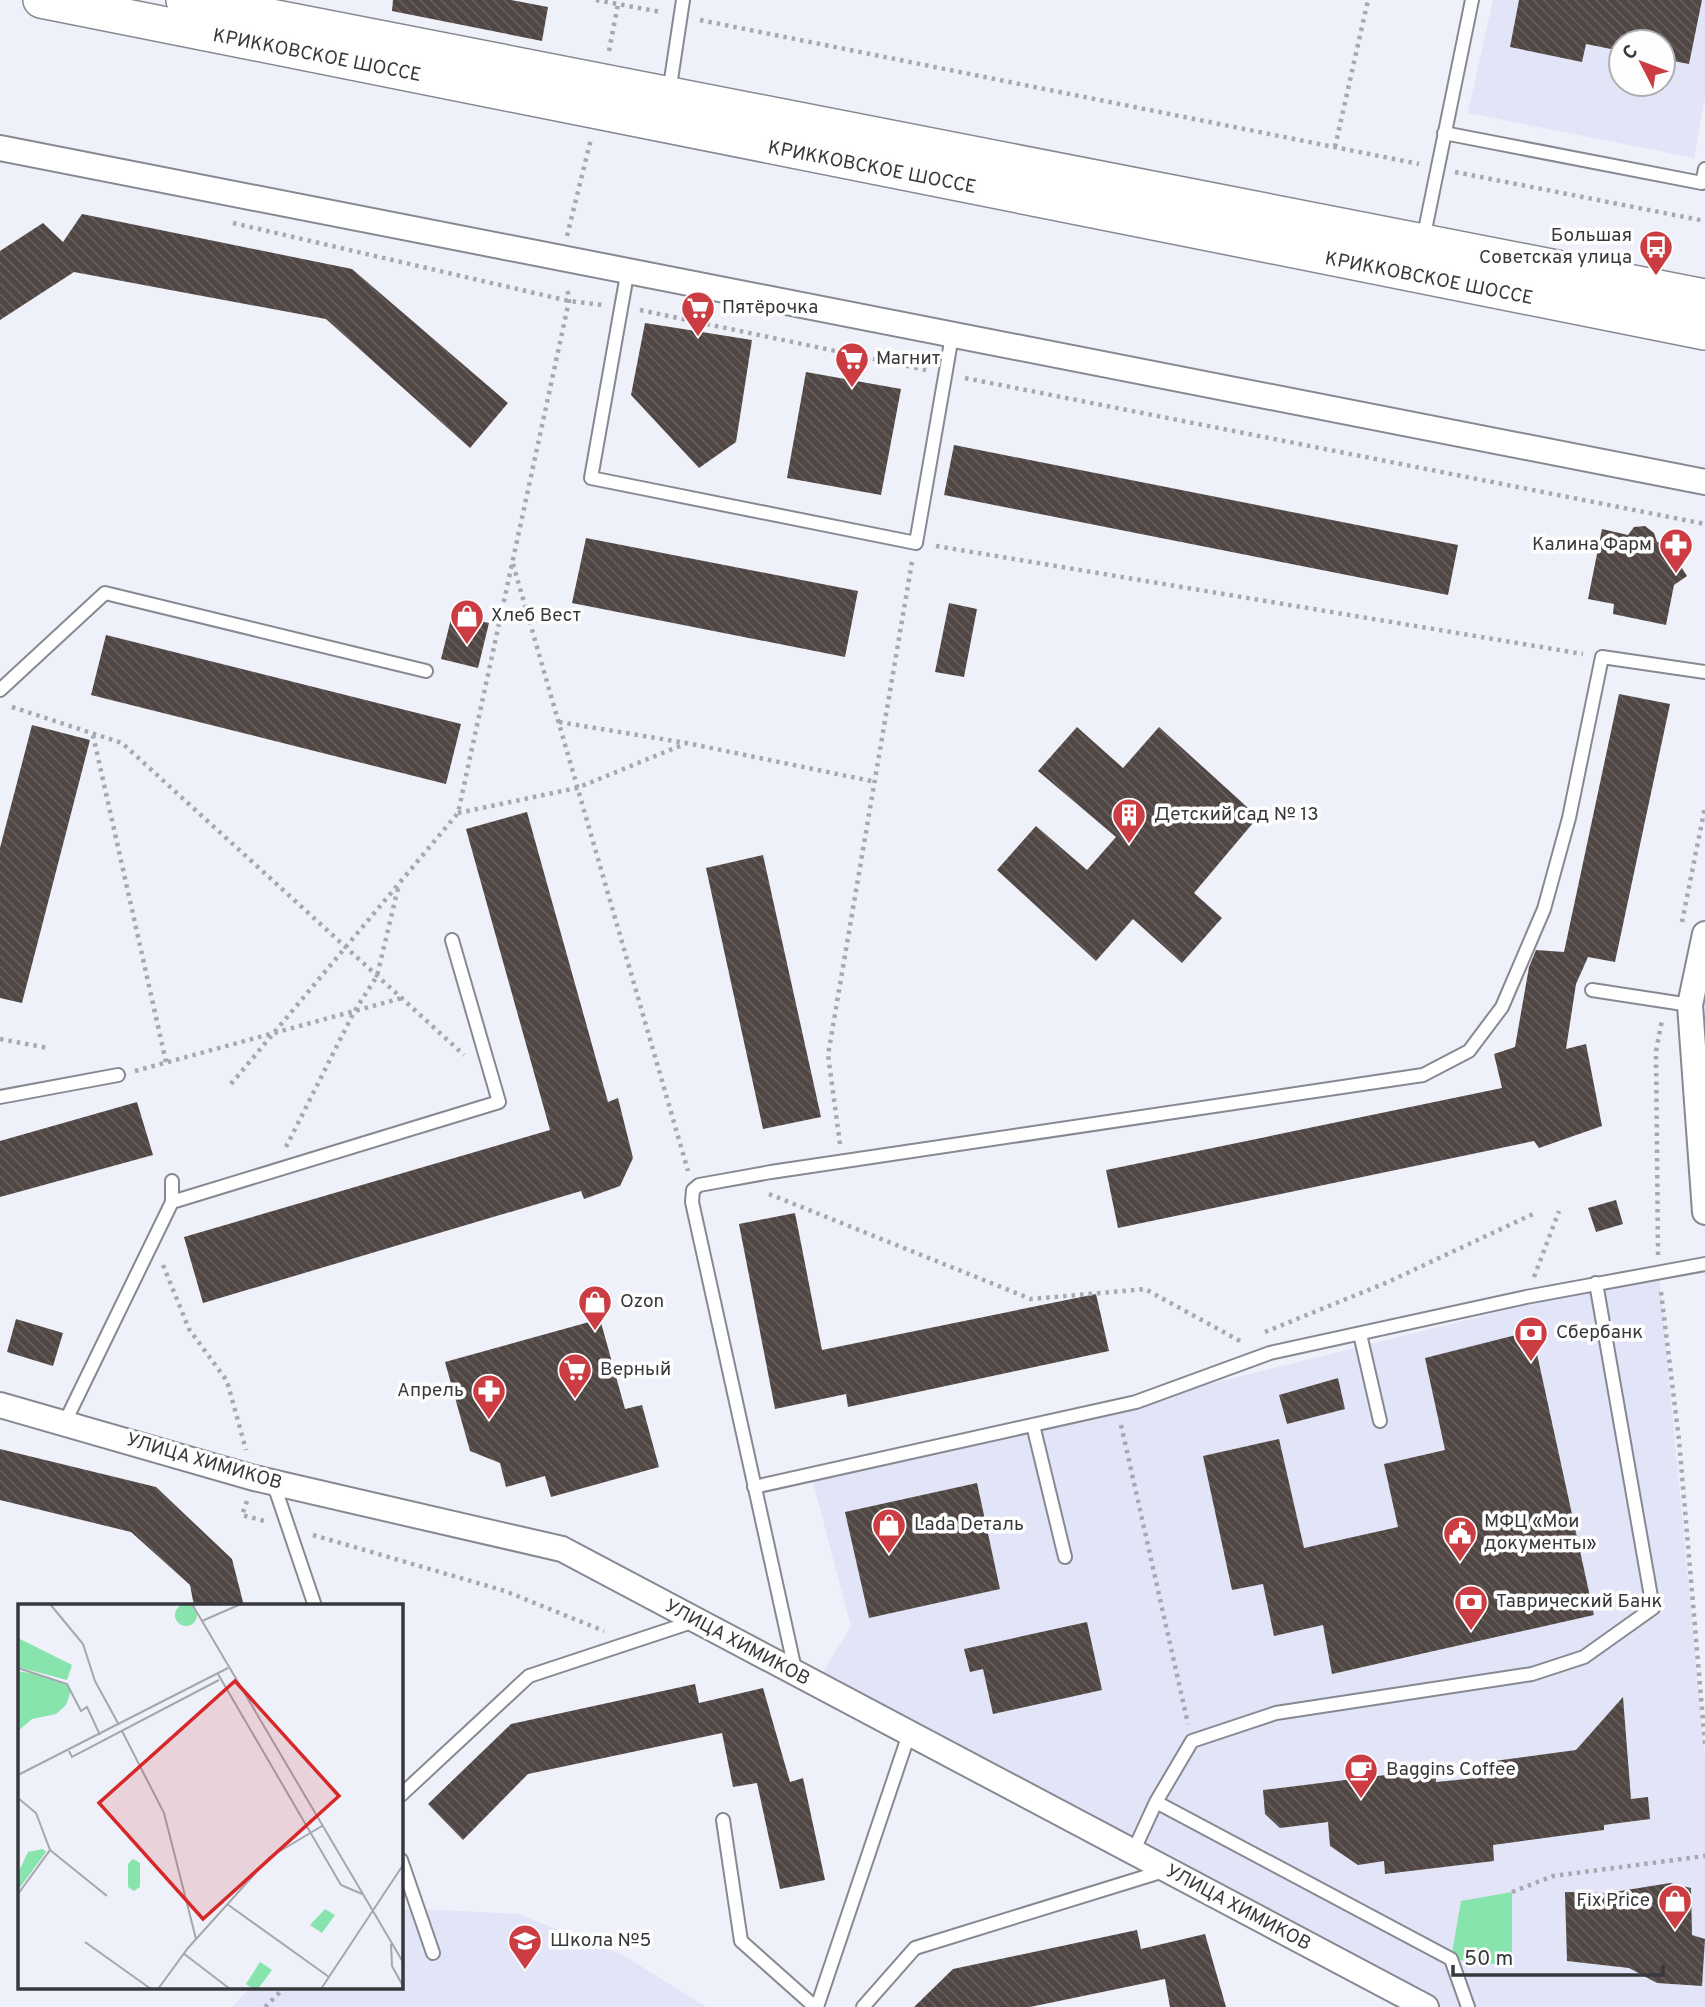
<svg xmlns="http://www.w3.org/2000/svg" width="1705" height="2007" font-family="Overpass,sans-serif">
<defs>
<pattern id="building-back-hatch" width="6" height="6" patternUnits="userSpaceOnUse" patternTransform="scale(1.75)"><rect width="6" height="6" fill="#504643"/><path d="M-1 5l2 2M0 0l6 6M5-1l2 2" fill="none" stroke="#675f5d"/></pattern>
</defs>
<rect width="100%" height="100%" fill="#eef0fa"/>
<!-- built -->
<path fill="#e2e5f7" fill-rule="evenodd" d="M1493,0H1705V98L1694,158L1468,113ZM1621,42H1663V84H1621Z
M1659,1272L1705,1756V2007H1425L815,1684L851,1627L811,1474L1117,1407Z
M418,1909L518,1914L623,1955L706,2007H232L250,1988H401V1911Z"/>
<!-- green -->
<path fill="#88e4ad" d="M1512,1892V1966L1451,1959L1461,1901Z"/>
<!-- building -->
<path fill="url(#building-back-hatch)" d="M393,0H511L548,7L542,41L392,11Z
M1519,0H1702L1689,64L1663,59V42H1621V51L1586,44L1582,62L1510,47Z
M82,214L352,269L508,403L470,448L326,319L74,272L0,320V251L43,223L63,242Z
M645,323L752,340L736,442L699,468L631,395Z
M806,372L901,389L881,495L787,478Z
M954,445L1458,545L1448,595L944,495Z
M1645,526L1654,533L1657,542L1667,544L1687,576L1674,585L1666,625L1613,614L1614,604L1588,599L1602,529L1628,535L1634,527Z
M586,538L858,591L845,657L572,603Z
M949,603L977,609L964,677L935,672Z
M452,615L489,623L478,668L441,659Z
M106,635L461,724L446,784L91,695Z
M1619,694L1670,704L1615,962L1588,957L1576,984L1566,1049L1586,1044L1602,1126L1539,1148L1534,1141L1118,1228L1106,1170L1502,1088L1494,1054L1515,1047L1529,967L1536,950L1564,952Z
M32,725L90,740L22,1003L0,998V848Z
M1077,727L1123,768L1159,727L1258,817L1194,893L1222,918L1182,963L1133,919L1096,961L997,870L1036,826L1087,870L1116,837L1038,771Z
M527,812L608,1102L618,1098L633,1158L620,1186L584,1199L581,1191L203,1303L184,1237L550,1130L466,829Z
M763,855L821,1117L763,1129L706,868Z
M137,1102L153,1155L0,1197V1141Z
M1616,1200L1623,1224L1596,1232L1588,1208Z
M795,1213L822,1350L1096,1294L1109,1351L848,1407L846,1394L775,1409L739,1224Z
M16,1319L63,1333L53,1366L7,1352Z
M600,1319L625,1409L642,1405L659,1467L551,1497L545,1476L506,1487L500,1463L470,1451L445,1362Z
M1532,1331L1594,1615L1332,1674L1323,1625L1274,1636L1263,1584L1232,1590L1203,1456L1279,1439L1304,1548L1398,1527L1384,1464L1445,1450L1425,1358Z
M1338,1378L1345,1409L1287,1424L1279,1395Z
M0,1449L156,1487L232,1559L244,1606H194L190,1585L131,1532L0,1500Z
M977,1483L1000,1589L869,1618L845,1512Z
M1087,1622L1102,1690L993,1714L983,1669L970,1672L964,1649Z
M695,1684L699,1703L763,1688L790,1782L803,1778L825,1880L780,1889L757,1783L733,1787L722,1733L528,1774L463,1840L428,1804L511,1724Z
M1623,1697L1631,1799L1648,1797L1650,1819L1604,1825V1830L1493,1845L1494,1861L1385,1874L1384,1861L1358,1865L1330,1846L1328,1822L1280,1828L1265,1814L1263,1790L1435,1769L1436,1782L1487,1777V1762L1576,1750Z
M1670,1883L1691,1888L1692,1935L1705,1939L1702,1986L1657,1983L1629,1968L1567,1961L1565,1892L1608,1893Z
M1137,1930L1141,1949L1205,1934L1226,2007H1170L1165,1979L1030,2007H914L953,1969Z"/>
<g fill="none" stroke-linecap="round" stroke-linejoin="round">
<!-- lane casing -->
<g stroke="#878992" stroke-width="16">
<path id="lane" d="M669,93L683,0
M1444,133L1702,183L1705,169
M1423,240L1472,0
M628,269L591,478L916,543L952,336
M0,690L105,593L426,671
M1592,990L1690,1005
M0,1097L118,1075
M172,1202L499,1102L452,940
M1360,1334L1380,1421
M65,1422L172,1202V1181
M1033,1425L1065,1557
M273,1482L315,1606
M754,1487L1136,1402L1270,1353L1526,1297L1705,1264
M796,1674L692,1202L693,1190L699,1185L771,1172L1423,1075L1469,1051L1502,1007L1544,909L1569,818L1602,657L1705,672
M401,1795L529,1676L695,1621
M1156,1802L1451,1959L1468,2007
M723,1820L741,1941L815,2007
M1133,1852L1156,1802L1192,1741L1276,1713L1532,1674L1584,1657L1653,1608L1596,1283
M401,1860L433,1953
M817,2007L909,1734
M863,2007L915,1948L1167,1870"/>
</g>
<!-- street casing -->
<g stroke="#878992" stroke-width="28">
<path id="street" d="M0,148L1705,482
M1705,934L1690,1005L1705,1212
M0,1405L254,1478L562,1549L1426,2007"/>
</g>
<!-- secondary casing -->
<g stroke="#878992" stroke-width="38">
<path id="secondary" d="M41,0L1705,332
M184,0L1705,297"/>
</g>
<!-- path -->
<path stroke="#a7a9b1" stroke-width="4.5" stroke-dasharray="3.5 5" stroke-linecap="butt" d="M596,0L661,12
M700,20L1419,164
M609,51L618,4
M1335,147L1368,0
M1455,172L1705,221
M233,223L569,301L603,305
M567,236L591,139
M640,310L926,370
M965,378L1705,524
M936,546L1583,654
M513,564L688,1171
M12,707L122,743L464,1055
M559,722L686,743
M93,735L166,1062
M458,813L577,788L687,743L876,782
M1682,922L1705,807
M0,1039L48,1048
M135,1071L402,998
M231,1084L458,813L569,301L567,286
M840,1144L828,1055L912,562
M286,1147L354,1012L377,976L399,884
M769,1194L1031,1299L1145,1289L1240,1341
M1658,1255L1656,1051L1662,1020
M163,1265L189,1329L227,1381L246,1450
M1534,1277L1559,1211
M1661,1292L1679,1440L1705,1744
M1265,1332L1388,1282L1533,1214
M1121,1425L1188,1724
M247,1501L242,1515L268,1522
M313,1535L505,1591L604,1631
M1512,1892L1553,1876L1705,1856
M265,2007L284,1988"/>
<!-- lane -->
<use href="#lane" stroke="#fff" stroke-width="12"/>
<!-- street -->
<use href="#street" stroke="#fff" stroke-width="24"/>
<!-- secondary -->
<use href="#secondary" stroke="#fff" stroke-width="35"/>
</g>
<!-- icons -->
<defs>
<g id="bus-pin" transform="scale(1.75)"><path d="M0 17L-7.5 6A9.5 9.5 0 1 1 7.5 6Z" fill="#cc3d43" stroke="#fefefe"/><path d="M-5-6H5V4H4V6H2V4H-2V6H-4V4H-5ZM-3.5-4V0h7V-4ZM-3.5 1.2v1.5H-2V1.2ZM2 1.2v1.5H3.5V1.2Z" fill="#fff"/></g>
<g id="supermarket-pin" transform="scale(1.75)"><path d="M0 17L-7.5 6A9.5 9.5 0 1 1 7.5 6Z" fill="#cc3d43" stroke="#fefefe"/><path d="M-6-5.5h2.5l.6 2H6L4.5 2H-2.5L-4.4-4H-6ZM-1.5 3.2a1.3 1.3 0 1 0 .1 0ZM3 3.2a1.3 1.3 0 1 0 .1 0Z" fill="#fff"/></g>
<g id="pharmacy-pin" transform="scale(1.75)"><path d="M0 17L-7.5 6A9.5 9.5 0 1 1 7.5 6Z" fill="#cc3d43" stroke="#fefefe"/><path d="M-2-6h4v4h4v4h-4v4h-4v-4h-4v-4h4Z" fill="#fff"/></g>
<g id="shop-pin" transform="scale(1.75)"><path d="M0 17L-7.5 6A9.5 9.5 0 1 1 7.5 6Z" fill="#cc3d43" stroke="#fefefe"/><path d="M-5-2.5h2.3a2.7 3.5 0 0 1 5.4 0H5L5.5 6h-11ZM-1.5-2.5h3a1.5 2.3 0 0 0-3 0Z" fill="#fff"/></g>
<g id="building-pin" transform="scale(1.75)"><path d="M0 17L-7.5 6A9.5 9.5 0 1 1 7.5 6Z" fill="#cc3d43" stroke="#fefefe"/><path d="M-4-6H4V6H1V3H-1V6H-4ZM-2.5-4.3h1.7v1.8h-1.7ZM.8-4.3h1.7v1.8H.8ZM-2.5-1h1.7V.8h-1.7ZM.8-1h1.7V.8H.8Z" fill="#fff"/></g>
<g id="bank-pin" transform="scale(1.75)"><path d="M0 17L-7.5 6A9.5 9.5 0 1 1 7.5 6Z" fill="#cc3d43" stroke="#fefefe"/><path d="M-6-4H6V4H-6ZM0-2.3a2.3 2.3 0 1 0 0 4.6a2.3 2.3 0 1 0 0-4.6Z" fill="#fff"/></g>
<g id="civic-pin" transform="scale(1.75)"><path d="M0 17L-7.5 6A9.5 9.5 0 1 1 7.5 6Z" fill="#cc3d43" stroke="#fefefe"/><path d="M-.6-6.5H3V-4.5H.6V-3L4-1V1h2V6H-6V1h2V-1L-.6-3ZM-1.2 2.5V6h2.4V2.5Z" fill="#fff"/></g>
<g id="cafe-pin" transform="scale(1.75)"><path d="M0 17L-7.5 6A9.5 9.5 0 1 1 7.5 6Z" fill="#cc3d43" stroke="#fefefe"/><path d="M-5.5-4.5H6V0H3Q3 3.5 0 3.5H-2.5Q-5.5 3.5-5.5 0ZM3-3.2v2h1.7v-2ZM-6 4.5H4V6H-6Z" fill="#fff"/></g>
<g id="school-pin" transform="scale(1.75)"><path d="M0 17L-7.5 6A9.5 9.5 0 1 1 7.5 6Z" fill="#cc3d43" stroke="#fefefe"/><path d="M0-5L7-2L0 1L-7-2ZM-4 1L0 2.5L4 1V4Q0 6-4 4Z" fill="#fff"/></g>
</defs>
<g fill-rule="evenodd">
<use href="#bus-pin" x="1656" y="247"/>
<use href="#supermarket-pin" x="698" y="308"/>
<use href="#supermarket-pin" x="852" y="359"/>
<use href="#pharmacy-pin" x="1676" y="545"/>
<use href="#shop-pin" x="467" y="616"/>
<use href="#building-pin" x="1129" y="815"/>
<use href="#shop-pin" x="595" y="1302"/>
<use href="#bank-pin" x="1531" y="1333"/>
<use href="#supermarket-pin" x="575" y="1370"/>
<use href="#pharmacy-pin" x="489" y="1391"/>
<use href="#shop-pin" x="889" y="1525"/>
<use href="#civic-pin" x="1460" y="1533"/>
<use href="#bank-pin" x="1471" y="1602"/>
<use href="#cafe-pin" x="1361" y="1770"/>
<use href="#shop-pin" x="1675" y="1901"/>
<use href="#school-pin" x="525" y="1941"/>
</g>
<g text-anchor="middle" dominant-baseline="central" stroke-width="7" stroke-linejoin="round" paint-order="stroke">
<!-- street labels -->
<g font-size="19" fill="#37383c" stroke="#fefefe">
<text transform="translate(317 56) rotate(11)">КРИККОВСКОЕ ШОССЕ</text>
<text transform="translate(872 168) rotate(11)">КРИККОВСКОЕ ШОССЕ</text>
<text transform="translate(1429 279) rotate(11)">КРИККОВСКОЕ ШОССЕ</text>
<text transform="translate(204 1462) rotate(16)">УЛИЦА ХИМИКОВ</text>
<text transform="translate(737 1643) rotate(28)">УЛИЦА ХИМИКОВ</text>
<text transform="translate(1238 1908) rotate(28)">УЛИЦА ХИМИКОВ</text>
</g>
<!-- poi labels -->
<g font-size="19" fill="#37383c" stroke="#fefefe" text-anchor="start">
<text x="1632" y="236" text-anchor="end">Большая<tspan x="1632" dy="22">Советская улица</tspan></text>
<text x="722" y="308">Пятёрочка</text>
<text x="876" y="359">Магнит</text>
<text x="1652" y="545" text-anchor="end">Калина Фарм</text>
<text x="491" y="616">Хлеб Вест</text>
<text x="1154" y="815">Детский сад № 13</text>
<text x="620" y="1302">Ozon</text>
<text x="1556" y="1333">Сбербанк</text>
<text x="600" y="1370">Верный</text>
<text x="464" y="1391" text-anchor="end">Апрель</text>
<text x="1484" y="1522">МФЦ «Мои<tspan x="1484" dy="22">документы»</tspan></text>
<text x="914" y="1525">Lada Dеталь</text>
<text x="1496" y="1602">Таврический Банк</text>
<text x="1386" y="1770">Baggins Coffee</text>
<text x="1650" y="1901" text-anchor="end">Fix Price</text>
<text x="550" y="1941">Школа №5</text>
</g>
</g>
<!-- overview -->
<g transform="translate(18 1604)">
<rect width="385" height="385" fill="#eef0fa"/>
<path d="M157 11a11 11 0 1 1 22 0a11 11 0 1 1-22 0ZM115,255L122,259V283L116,287L110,283V260ZM307,305L317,311L304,329L292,321ZM242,358L254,366L240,385H235L228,380Z" fill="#88e4ad"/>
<path d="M0,34L54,61L49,76L0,63ZM25,245L28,248L0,286V269L10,248Z" fill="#88e4ad"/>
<path d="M0,67L23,71L49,81L53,87L48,101L38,110L14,115L0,127Z" fill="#88e4ad"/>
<path fill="none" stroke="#a5a6ae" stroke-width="2" d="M32,0L65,40L77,77L101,121M174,0L385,358M184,17L223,0M0,64L49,80L63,107L69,103L82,131M200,70L323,281L344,290M104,127L146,209L178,335M51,147L54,153L201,76M0,171L210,64M0,194L18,209L32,246L0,290M32,246L89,292M209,300L311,373M67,338L133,385M373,340L374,362L385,382M165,349L212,385M140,385L170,344L252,253L304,222M303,385L385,261"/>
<path fill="#d62828" fill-opacity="0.15" stroke="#d62828" stroke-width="3.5" d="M217,77L321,192L185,315L81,199Z"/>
<rect width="385" height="385" fill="none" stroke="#37383c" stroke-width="3.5"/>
</g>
<!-- north arrow -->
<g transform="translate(1642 63) rotate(312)"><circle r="33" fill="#fefefe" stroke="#aeafb0" stroke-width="2"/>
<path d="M0-5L12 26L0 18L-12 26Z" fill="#cc3d43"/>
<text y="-10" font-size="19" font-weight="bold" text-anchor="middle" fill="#37383c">С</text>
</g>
<!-- scale -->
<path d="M1453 1965v10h210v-10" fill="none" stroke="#37383c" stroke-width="3.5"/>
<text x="1464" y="1965" font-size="21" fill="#37383c" stroke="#fefefe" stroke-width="5" paint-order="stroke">50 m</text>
</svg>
